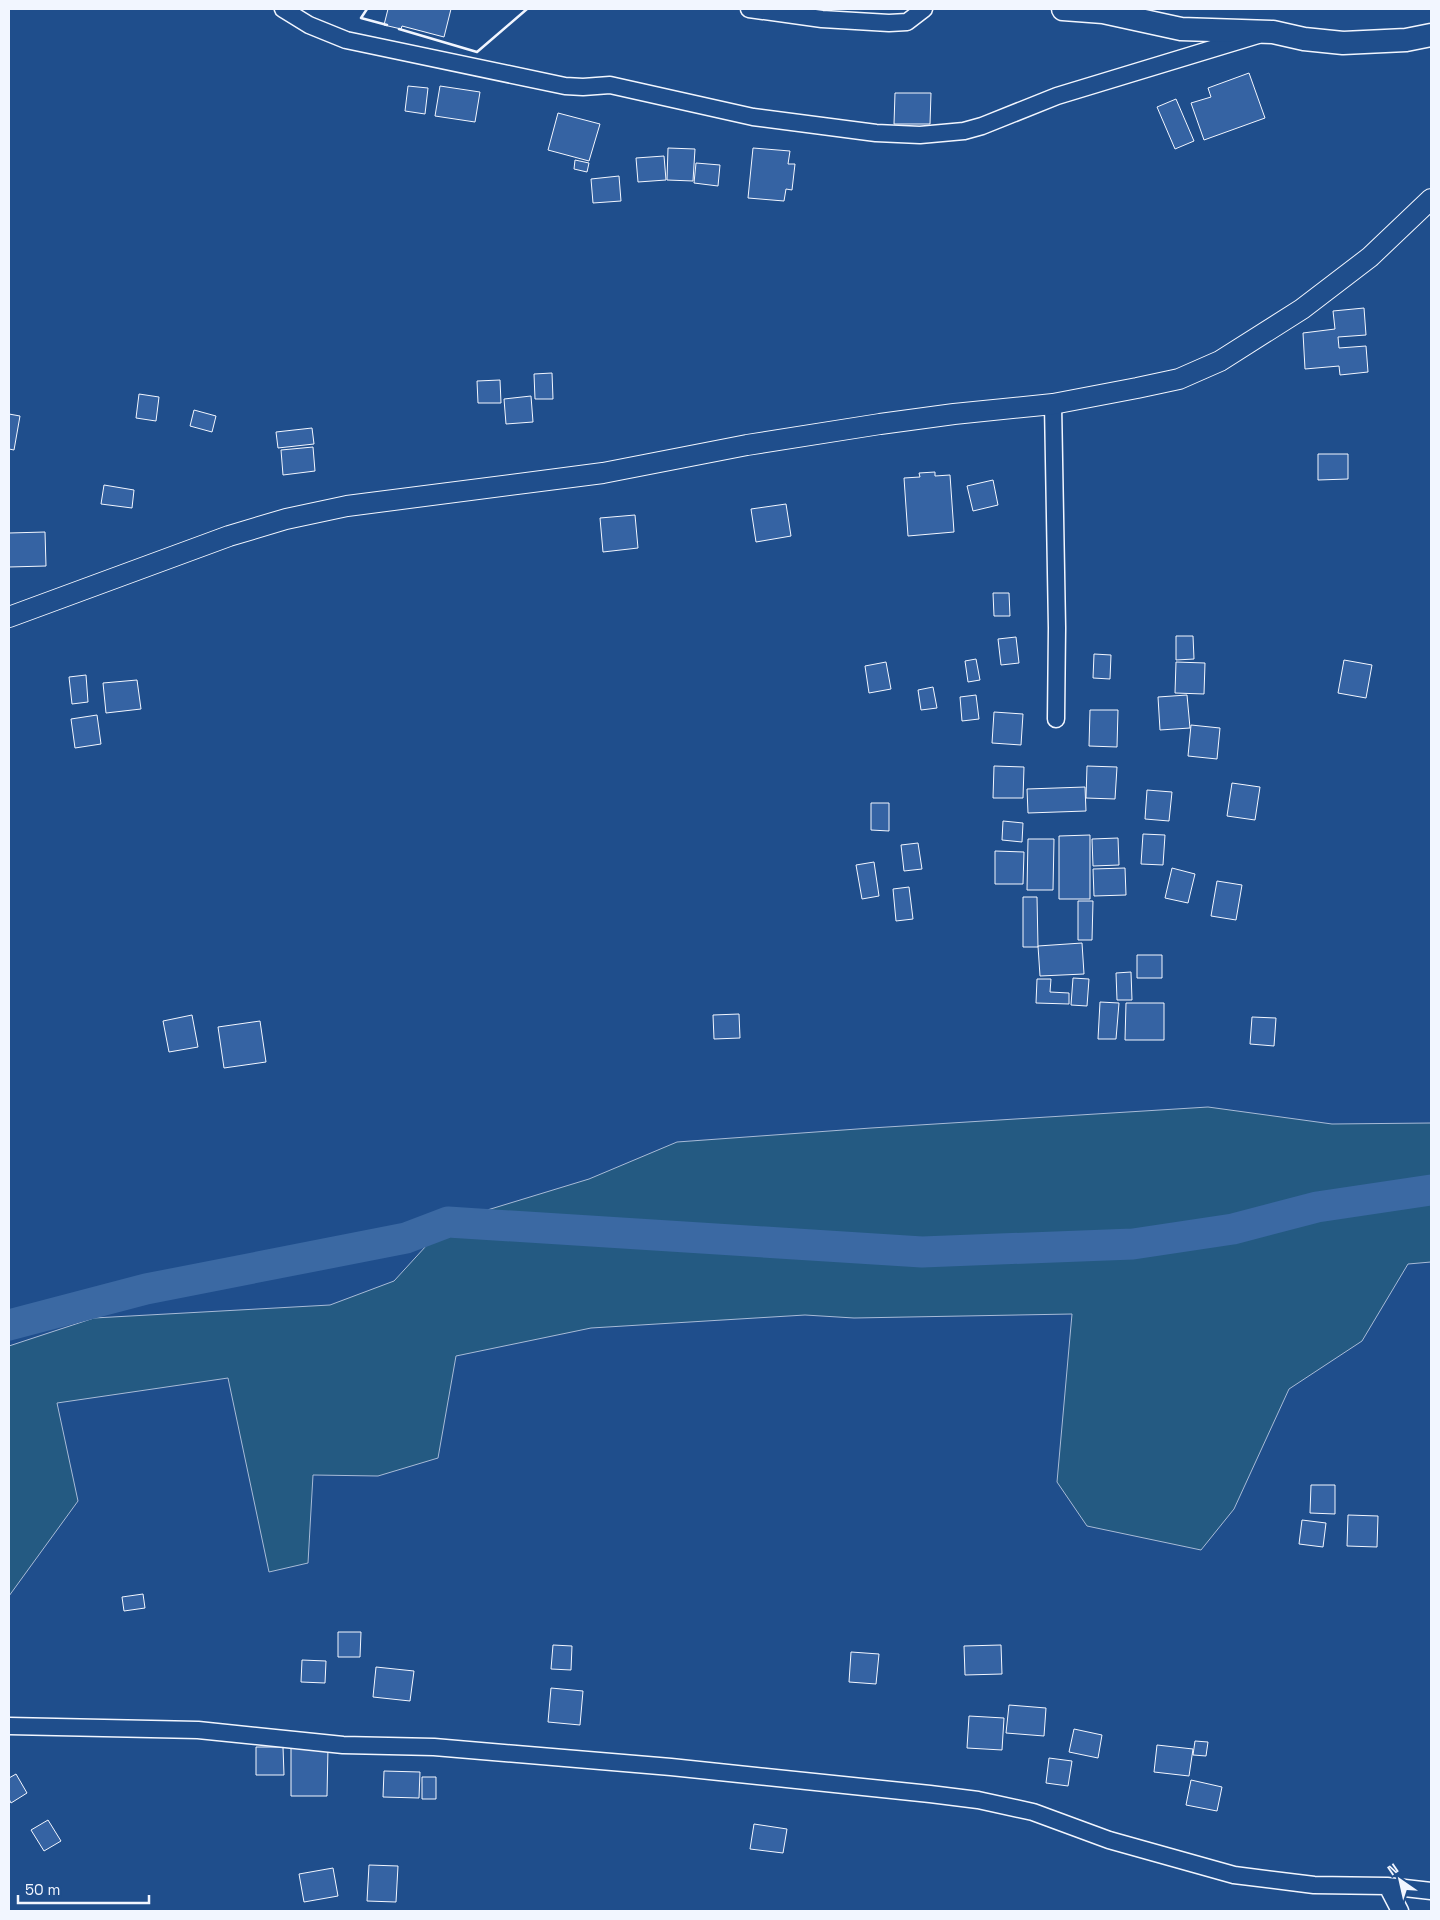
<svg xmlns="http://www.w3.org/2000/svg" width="1440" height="1920" font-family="'Space Grotesk',sans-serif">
<rect width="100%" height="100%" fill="#1f4e8c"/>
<!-- green -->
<path fill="#245a82" stroke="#a8bbd7" d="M1208,1107L1332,1124L1431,1123V1262L1408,1264L1362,1341L1289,1389L1234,1509L1201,1550L1087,1526L1057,1482L1072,1314L854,1318L805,1315L591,1328L456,1356L438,1458L378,1476L313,1475L308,1563L269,1572L228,1378L57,1403L78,1501L9,1596V1346L94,1318L330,1305L394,1281L448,1222L589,1179L677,1142L871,1128Z"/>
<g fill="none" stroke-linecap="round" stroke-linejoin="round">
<!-- river -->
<path stroke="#3b69a3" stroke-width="31" d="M9,1325L146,1289L406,1238L448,1222L922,1252L1133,1244L1233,1229L1317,1207L1431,1190"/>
</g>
<!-- building -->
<path fill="#3563a3" stroke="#f2f6ff" d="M388,9H451L444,37L402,26L401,29L384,25Z
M1249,73L1265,118L1204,140L1191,103L1211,97L1208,88Z
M408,86L428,88L425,114L405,111Z
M440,86L480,92L475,122L435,116Z
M895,93H931L930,124H894Z
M1176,99L1194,141L1175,149L1157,107Z
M558,113L600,124L589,161L548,150Z
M668,148L695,149L693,181L667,180Z
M753,148L790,151L788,164H795L792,190L786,189L784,201L748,198Z
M664,156L666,180L638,182L636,158Z
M575,160L589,163L587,172L574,169Z
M696,163L720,165L718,186L694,183Z
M619,176L621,201L593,203L591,179Z
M1364,308L1366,335L1338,337L1339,348L1366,346L1368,372L1340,375L1339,366L1305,369L1303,333L1335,329L1333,311Z
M552,373L553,399H535L534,374Z
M500,380L501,403H478L477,381Z
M139,394L159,397L156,421L136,418Z
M531,396L533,422L506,424L504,399Z
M194,410L216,416L212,432L190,426Z
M9,414L20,416L14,450L9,449Z
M312,428L314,444L278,448L276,432Z
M313,447L315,471L283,475L281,450Z
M1318,454H1348V479L1318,480Z
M935,472V476L950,475L954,532L908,536L904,478L920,477L919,473Z
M993,480L998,505L973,511L967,486Z
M104,485L134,490L132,508L101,504Z
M786,504L791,536L756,542L751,509Z
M635,515L638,548L603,552L600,518Z
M45,532L46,566L9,567V533Z
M993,593H1009L1010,616H994Z
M1176,636H1193L1194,659L1176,660Z
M1016,637L1019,663L1001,665L998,639Z
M1094,654L1111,655L1110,679L1093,678Z
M976,659L980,680L968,682L965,661Z
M1344,660L1372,665L1366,698L1338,693Z
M886,662L891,689L869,693L865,666Z
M1176,662L1205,663L1204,694L1175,693Z
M86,675L88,702L72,704L69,677Z
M137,680L141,709L106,713L103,683Z
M933,687L937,708L921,710L918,690Z
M976,695L979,719L962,721L960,697Z
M1187,695L1190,728L1160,730L1158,697Z
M1090,710H1118L1117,747L1089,746Z
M994,712L1023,714L1021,745L992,743Z
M97,715L101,744L75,748L71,719Z
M1191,725L1220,728L1217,759L1188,756Z
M994,766L1024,767L1023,798H993Z
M1087,766L1117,767L1115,799L1086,798Z
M1232,783L1260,787L1255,820L1227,816Z
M1085,787L1086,811L1028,813L1027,789Z
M1147,790L1172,792L1169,821L1145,819Z
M871,803H889V831L871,830Z
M1003,821L1023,823L1022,842L1002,840Z
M1143,834L1165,835L1163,865L1141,864Z
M1090,835V899H1059V836Z
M1118,838L1119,865L1093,866L1092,839Z
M1028,839H1054L1053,890H1027Z
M918,843L922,869L904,871L901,845Z
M995,851L1024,852L1023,884H995Z
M874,862L879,896L862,899L856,865Z
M1125,868L1126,895L1094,896L1093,869Z
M1172,868L1195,874L1188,903L1165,898Z
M1217,881L1242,885L1236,920L1211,916Z
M909,887L913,919L896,921L893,889Z
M1023,897H1037L1038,947H1023Z
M1078,901H1093L1092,940H1078Z
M1082,943L1084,974L1040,976L1038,946Z
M1137,955H1162V978H1137Z
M1131,972L1132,1000H1117L1116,973Z
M1073,978L1089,979L1087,1006L1071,1005Z
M1037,979H1051L1050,992L1069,993V1004L1036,1003Z
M1100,1002L1119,1003L1116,1039H1098Z
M1126,1003H1164V1040H1125Z
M739,1014L740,1038L714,1039L713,1015Z
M192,1015L198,1047L169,1052L163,1021Z
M1252,1017L1276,1018L1274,1046L1250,1044Z
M260,1021L266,1062L224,1068L218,1027Z
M1311,1485H1335V1514L1310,1513Z
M1348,1515L1378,1516L1377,1547L1347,1546Z
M1302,1520L1326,1523L1323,1547L1299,1544Z
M143,1594L145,1608L124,1611L122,1597Z
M338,1632H361L360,1657H338Z
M553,1645L572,1646L571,1670L551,1669Z
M1001,1645L1002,1674L965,1675L964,1646Z
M851,1652L879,1654L876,1684L849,1682Z
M302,1660L326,1661L325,1683L301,1682Z
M376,1667L414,1671L410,1701L373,1697Z
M551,1688L583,1691L580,1725L548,1722Z
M1009,1705L1046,1708L1044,1736L1006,1733Z
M969,1716L1004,1718L1002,1750L967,1748Z
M1074,1729L1102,1735L1098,1758L1069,1752Z
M1195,1741L1208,1742L1206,1756L1193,1755Z
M1157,1745L1193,1749L1189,1776L1154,1772Z
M256,1747H283L284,1775H256Z
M291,1748H328L327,1796H291Z
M1049,1758L1072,1761L1068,1786L1046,1783Z
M384,1771L420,1772L419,1798L383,1797Z
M16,1774L27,1793L11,1803L9,1799V1778Z
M422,1777H436V1799H422Z
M1191,1780L1222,1787L1217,1811L1186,1805Z
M48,1820L61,1841L44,1851L31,1830Z
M754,1824L787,1829L783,1853L750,1849Z
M369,1865L398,1866L396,1902L367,1901Z
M333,1868L338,1896L304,1902L299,1874Z"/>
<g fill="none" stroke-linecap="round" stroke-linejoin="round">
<!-- minor casing -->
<g stroke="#f2f6ff" stroke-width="19">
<path id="minor" d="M283,9L309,25L346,40L565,86L583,87L610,85L753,117L876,133L920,135L964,131L982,126L1057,96L1258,35
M749,9L822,19L889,23L907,22L924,9
M1053,404L1057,628L1056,719
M9,1726L198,1730L343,1745L434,1747L671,1767L930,1794L978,1800L1033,1812L1109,1840L1234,1875L1314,1885L1387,1886L1431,1891
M1387,1886L1400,1911"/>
</g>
<!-- tertiary casing -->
<g stroke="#f2f6ff" stroke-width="22">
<path id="tertiary" d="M9,617L229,536L286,519L347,506L603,473L747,445L880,424L954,414L1053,404L1137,388L1179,379L1220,361L1302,309L1370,257L1431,199"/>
</g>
<!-- secondary casing -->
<g stroke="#f2f6ff" stroke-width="25">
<path id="secondary" d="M1063,9L1103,12L1181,29L1273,32L1304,39L1343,43L1406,40L1431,35"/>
</g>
<!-- minor -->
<use href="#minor" stroke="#1f4e8c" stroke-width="16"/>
<!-- tertiary -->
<use href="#tertiary" stroke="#1f4e8c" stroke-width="20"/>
<!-- secondary -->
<use href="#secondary" stroke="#1f4e8c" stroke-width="22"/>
<!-- wall -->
<path stroke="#f2f6ff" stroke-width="2.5" d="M367,9L361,18L387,25
M399,29L477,52L527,9"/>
</g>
<!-- border -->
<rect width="1440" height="1920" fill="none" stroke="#f2f6ff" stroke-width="20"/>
<!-- north arrow -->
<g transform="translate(1400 1880) rotate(326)" stroke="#1f4e8c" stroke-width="4" paint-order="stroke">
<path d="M0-4L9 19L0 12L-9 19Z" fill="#f2f6ff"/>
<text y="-8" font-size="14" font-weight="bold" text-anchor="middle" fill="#f2f6ff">N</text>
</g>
<!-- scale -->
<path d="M18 1895v8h131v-8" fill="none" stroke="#f2f6ff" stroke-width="2.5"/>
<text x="25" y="1895" font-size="15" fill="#f2f6ff" stroke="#1f4e8c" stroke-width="4" paint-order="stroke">50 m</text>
</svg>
